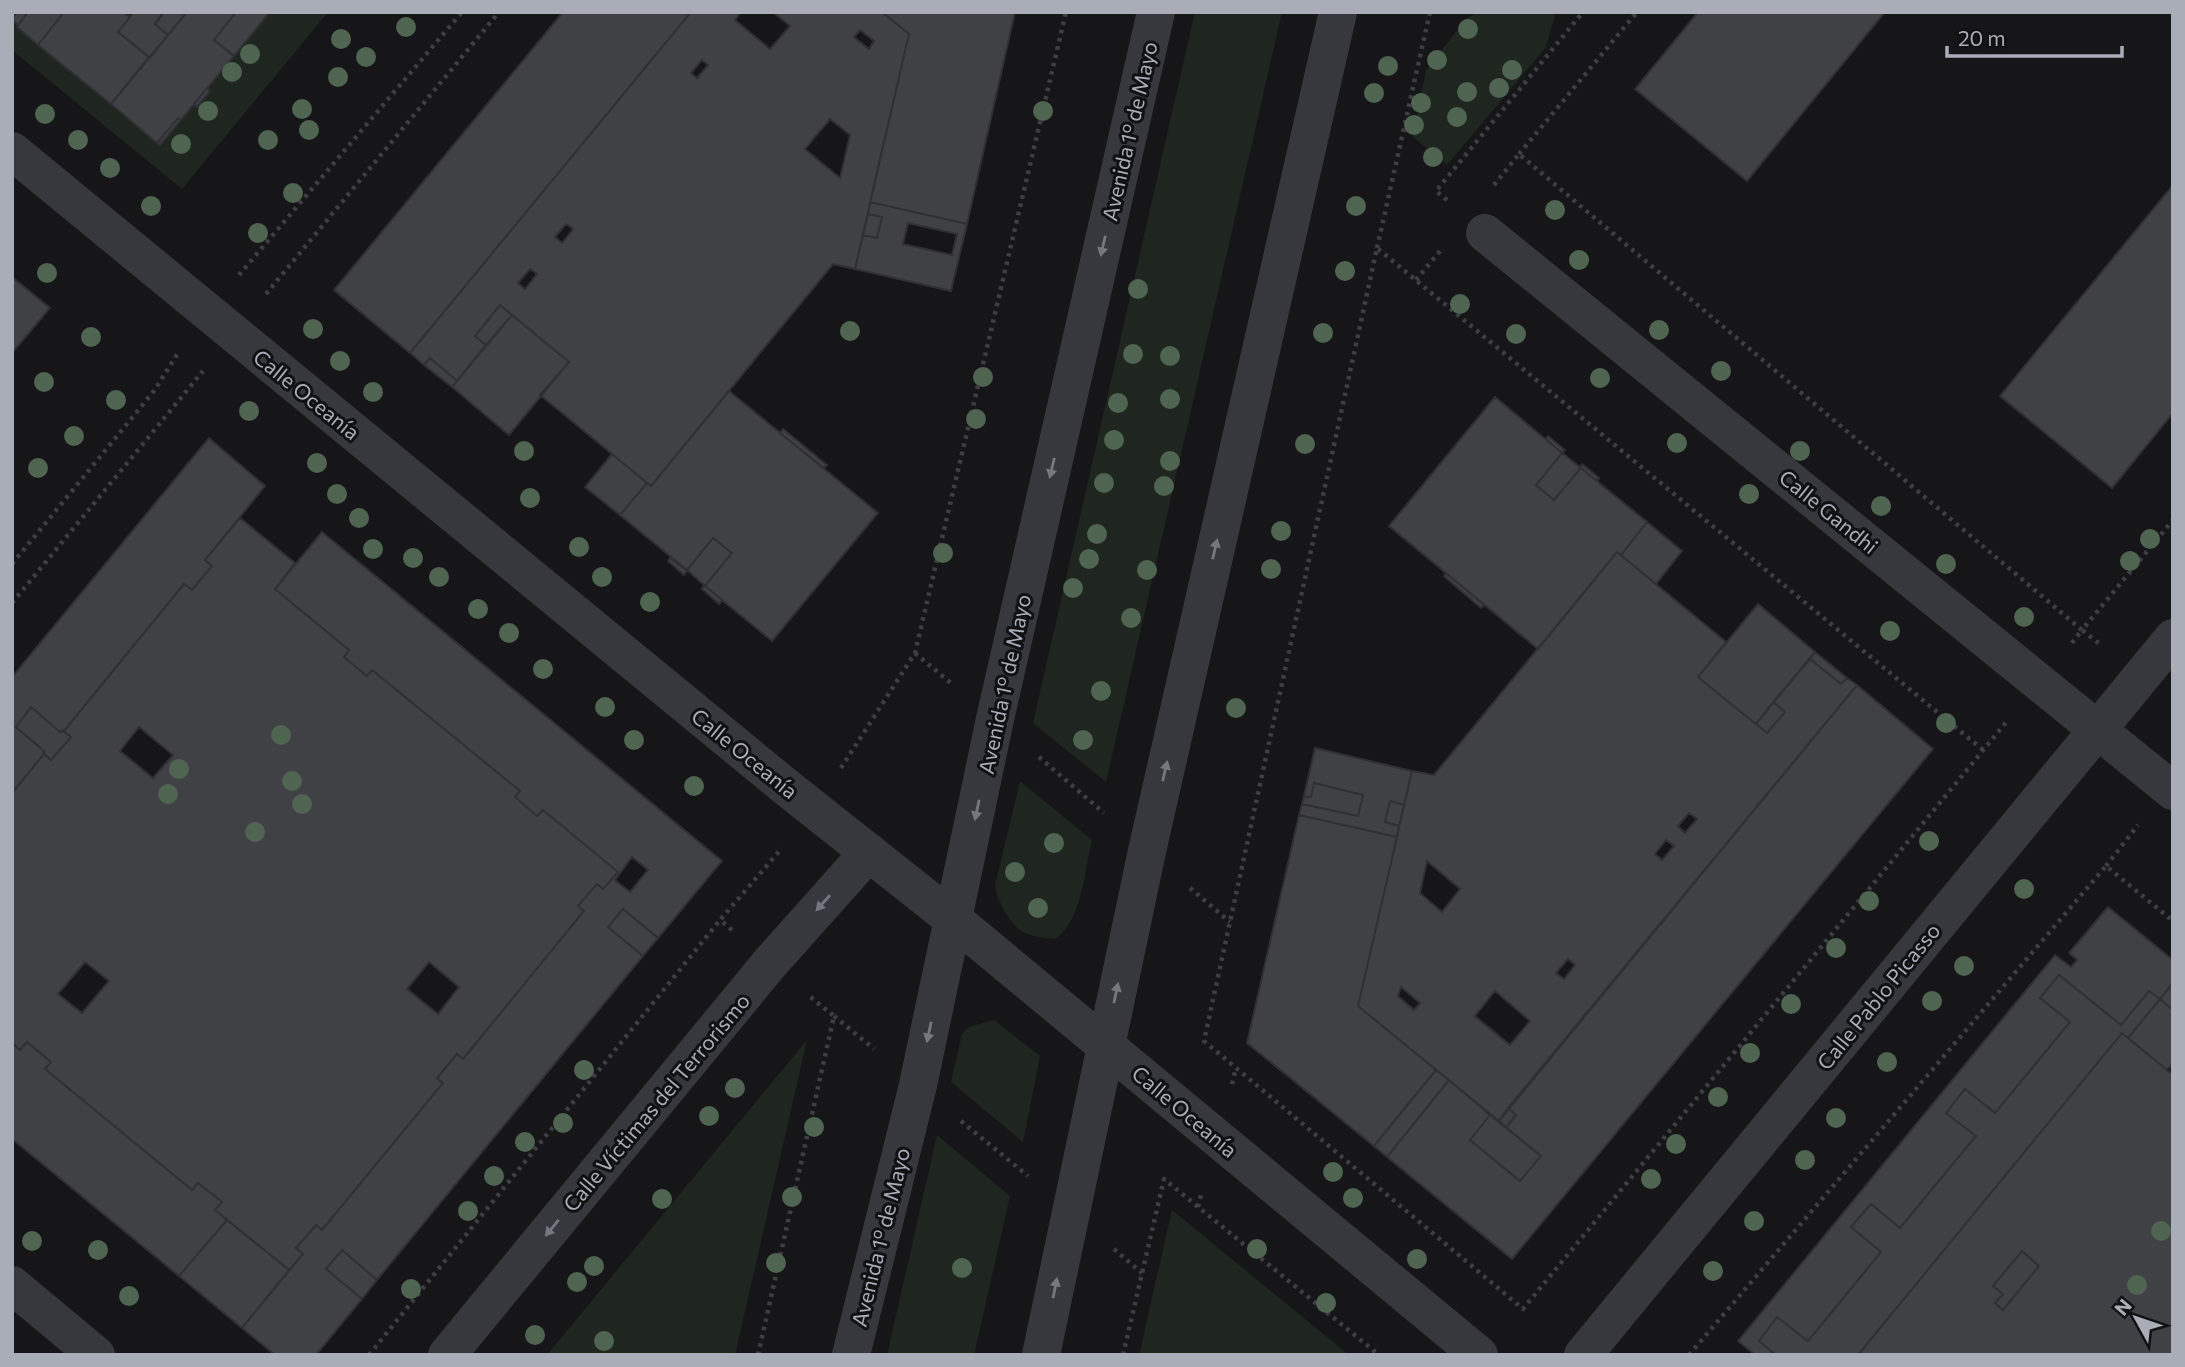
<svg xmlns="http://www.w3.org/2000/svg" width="2185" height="1367" font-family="Commissioner,sans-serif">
<rect width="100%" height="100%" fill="#161618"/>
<!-- green -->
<path fill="#1e261f" d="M12,12H328L182,189L12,50Z
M1195,12H1282L1106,782L1033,723Z
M1478,12H1556L1546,47L1447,165L1413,137L1426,70L1467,18Z
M1020,781L1092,840C1084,872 1083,917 1056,939C1045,938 1033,937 1023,932C1010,925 997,900 995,886Z
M994,1020L1040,1056L1023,1142L951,1082L962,1034L969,1027Z
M807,1040L735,1355H547Z
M937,1135L1010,1196L974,1355H887Z
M1172,1210L1349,1355H1139Z"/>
<!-- building -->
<path fill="#404145" stroke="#303034" stroke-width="2" fill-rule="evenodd" d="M16,12H28L18,25L12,20Z
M28,12H64L38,45L17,27Z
M64,12H123L130,17L118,32L149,57L111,104L38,45Z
M134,12H160L163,14L155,24L168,35L150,58L118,32Z
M163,12H187L168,35L155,24Z
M187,12H236L214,40L234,56L181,120L178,118L157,143L111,104Z
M236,12H270L234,56L214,40Z
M563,12H691L410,353L334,290Z
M691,12H741L735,20L770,49L790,26L773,12H882L909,34L855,269L833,264L651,486L540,395L569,362L500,305L475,336L486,345L457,381L430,358L424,365L410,353ZM860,30L874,41L869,49L854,37ZM702,60L708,65L697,78L691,73ZM830,119L850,135L840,178L805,149ZM566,224L573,229L562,243L555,237ZM530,269L537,274L525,289L518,283Z
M882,12H1015L967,224L870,202L909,34Z
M1698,12H1885L1747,181L1635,89Z
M207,88L210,91L197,107L194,104Z
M178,118L181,120L160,145L157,143Z
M2173,185V413L2112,488L2000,396Z
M870,202L967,224L951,291L855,269L863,235L877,238L882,217L868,214ZM908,223L957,234L952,255L903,244Z
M868,214L882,217L877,238L863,235Z
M12,277L50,308L12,353Z
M500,305L512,315L486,345L475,336Z
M512,315L569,362L509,435L452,387Z
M430,358L457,381L452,387L424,365Z
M729,391L878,513L772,641L705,586L732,553L713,538L687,570L620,515L647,483L651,486Z
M1495,397L1562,453L1536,485L1554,500L1581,468L1647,522L1621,555L1617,552L1538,649L1389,526Z
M783,429L827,465L824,468L780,433Z
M1548,436L1565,450L1562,453L1546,439Z
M209,438L265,486L205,560L212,566L192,590L184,584L64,731L60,732L31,707L16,727L44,751V754L12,793V677Z
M1562,453L1581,468L1554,500L1536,485Z
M612,454L647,483L620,515L585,487Z
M1582,464L1599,478L1597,481L1580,467Z
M240,518L295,563L275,589L349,650L344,657L367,676L372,670L520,791L515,797L537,816L543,810L618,872L603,889L597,884L578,906L584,911L463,1059L457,1054L437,1078L443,1083L322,1230L316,1225L296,1248L303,1254L289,1270L215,1210L222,1202L198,1183L192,1190L45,1069L51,1062L27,1042L20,1050L12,1043V793L44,754L51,760L71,737L64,731L184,584L192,590L212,566L205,560ZM139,727L173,755L153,778L120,751ZM85,962L109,981L82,1013L58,994ZM429,962L459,987L438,1014L407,989Z
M1647,522L1682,551L1656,584L1621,555Z
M322,532L722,861L658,938L623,909L608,927L643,956L377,1280L342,1250L326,1269L362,1299L316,1355H275L242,1328L303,1254L296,1248L316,1225L322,1230L443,1083L437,1078L457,1054L463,1059L584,911L578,906L597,884L603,889L618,872L543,810L537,816L515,797L520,791L372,670L367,676L344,657L349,650L275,589ZM632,857L648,870L630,892L615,880Z
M713,538L732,553L705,586L687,570Z
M1617,552L1726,642L1698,677L1767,733L1785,712L1773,702L1810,659L1841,684L1847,678L1857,685L1499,1121L1358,1006L1412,771L1434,775ZM1689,813L1697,819L1685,833L1678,826ZM1666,840L1674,846L1662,860L1655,854ZM1427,861L1460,889L1442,912L1420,893ZM1568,959L1575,965L1564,979L1556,973ZM1401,987L1420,1003L1414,1010L1398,996ZM1495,991L1530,1021L1510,1045L1475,1016Z
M670,558L687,571L684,575L668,561Z
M1446,573L1484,605L1481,608L1444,576Z
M704,585L722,600L719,604L702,589Z
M1758,604L1815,652L1756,724L1698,677Z
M1815,652L1847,678L1841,684L1810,659Z
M1857,685L1933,749L1512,1259L1387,1157L1449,1080L1490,1115L1470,1140L1520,1181L1541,1156L1506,1127L1516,1115L1508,1108Z
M1773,702L1785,712L1767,733L1756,724Z
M31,707L60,732L62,730L71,737L51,760L43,753L44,751L16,727Z
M1315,748L1412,771L1404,805L1390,801L1385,822L1399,826L1397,837L1299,815L1302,804L1358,816L1363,795L1314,783L1311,797L1304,796Z
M1314,783L1363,795L1358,816L1302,804L1304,796L1311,797Z
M1390,801L1404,805L1399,826L1385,822Z
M1299,815L1397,837L1358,1006L1436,1070L1374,1146L1247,1043Z
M2108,907L2173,960V983L2160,999L2149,991L2121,1025L2059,975L2040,998L2070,1022L1995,1113L1965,1089L1946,1113L1976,1136L1900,1228L1871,1204L1851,1227L1881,1252L1808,1341L1777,1317L1759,1341L1776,1355H1752L1753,1353L1738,1341L2055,955L2071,967L2077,960L2069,953Z
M623,909L658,938L643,956L608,927Z
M2059,975L2121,1025L2149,991L2160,999L2128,1038L2122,1033L1858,1355H1776L1759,1341L1777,1317L1808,1341L1881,1252L1851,1227L1871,1204L1900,1228L1976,1136L1946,1113L1965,1089L1995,1113L2070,1022L2040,998Z
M2173,983V1010L2160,999Z
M2160,999L2173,1010V1063L2167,1070L2128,1038Z
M2122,1033L2173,1075V1355H1858ZM2022,1251L2039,1266L2003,1310L1995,1303L2003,1294L1993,1286Z
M27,1042L51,1062L45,1069L192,1190L198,1183L222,1202L215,1210L227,1220L179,1276L12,1139V1043L20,1050Z
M1436,1070L1449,1080L1387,1157L1374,1146Z
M1508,1108L1516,1115L1506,1127L1499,1121Z
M1490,1115L1541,1156L1520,1181L1470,1140Z
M227,1220L289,1270L242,1328L179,1276Z
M342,1250L377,1280L362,1299L326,1269Z
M2022,1251L2039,1266L2003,1310L1995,1303L2003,1294L1993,1286Z"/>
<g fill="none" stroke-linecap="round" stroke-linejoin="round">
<!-- path -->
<path stroke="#3d3f44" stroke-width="4.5" stroke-dasharray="3.5 5" stroke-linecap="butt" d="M1519,154L1637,12
M1494,185L1519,154L2082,630L2173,520
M1447,200L1436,191L1583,12
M1377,248L1430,12
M239,275L462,12
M1416,280L1440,251
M266,294L499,12
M12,564L154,391L178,353
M12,603L203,371
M2072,643L2082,630L2101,645
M915,653L952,684
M1983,750L1377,248L1204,1041L1523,1309L2008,720
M1039,757L1104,813
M841,768L915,653L1066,12
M2106,866L2138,825
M1190,888L1230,922
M732,930L720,920L782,848
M834,1016L874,1049
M1232,1084L1236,1068
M961,1121L1028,1176
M1198,1207L1202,1191
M1114,1249L1142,1273
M369,1355L720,920
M758,1355L834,1016L808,995
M1123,1355L1164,1179L1379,1355
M1689,1355L2106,866L2173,921"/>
<!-- minor -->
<path stroke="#37383d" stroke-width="38" d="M12,151L786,787L954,920L1479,1355
M1485,233L2173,791
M12,1285L96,1355
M447,1355L770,963L869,852
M851,1355L918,1085L995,719L1156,12
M1041,1355L1147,851L1338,12
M1583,1355L2173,638"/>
</g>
<!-- trees -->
<g fill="#506452">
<circle cx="406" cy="27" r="10"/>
<circle cx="1468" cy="29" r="10"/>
<circle cx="341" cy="39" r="10"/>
<circle cx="250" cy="54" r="10"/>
<circle cx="366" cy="57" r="10"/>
<circle cx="1437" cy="60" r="10"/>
<circle cx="1388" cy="66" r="10"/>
<circle cx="1512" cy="70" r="10"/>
<circle cx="232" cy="72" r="10"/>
<circle cx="338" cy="77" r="10"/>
<circle cx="1499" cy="88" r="10"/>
<circle cx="1467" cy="92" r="10"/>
<circle cx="1374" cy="93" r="10"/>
<circle cx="1421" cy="103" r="10"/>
<circle cx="302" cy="109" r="10"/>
<circle cx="208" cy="111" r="10"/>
<circle cx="1043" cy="111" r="10"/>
<circle cx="45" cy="114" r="10"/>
<circle cx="1457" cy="117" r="10"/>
<circle cx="1414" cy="125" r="10"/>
<circle cx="309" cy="130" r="10"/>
<circle cx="78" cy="140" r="10"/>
<circle cx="268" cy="140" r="10"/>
<circle cx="181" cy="144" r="10"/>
<circle cx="1433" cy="157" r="10"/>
<circle cx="110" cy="168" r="10"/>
<circle cx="293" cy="193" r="10"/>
<circle cx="151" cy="206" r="10"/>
<circle cx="1356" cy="206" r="10"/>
<circle cx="1555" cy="210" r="10"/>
<circle cx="258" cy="233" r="10"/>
<circle cx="1579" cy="260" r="10"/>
<circle cx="1345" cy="271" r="10"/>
<circle cx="47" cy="273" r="10"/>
<circle cx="1138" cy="289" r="10"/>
<circle cx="1460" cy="304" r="10"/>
<circle cx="313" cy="329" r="10"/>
<circle cx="1659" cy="330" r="10"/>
<circle cx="850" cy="331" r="10"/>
<circle cx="1323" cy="333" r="10"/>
<circle cx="1516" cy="334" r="10"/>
<circle cx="91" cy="337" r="10"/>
<circle cx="1133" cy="354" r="10"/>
<circle cx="1170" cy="356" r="10"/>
<circle cx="340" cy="361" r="10"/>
<circle cx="1721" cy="371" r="10"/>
<circle cx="983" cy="377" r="10"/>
<circle cx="1600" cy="378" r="10"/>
<circle cx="44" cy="382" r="10"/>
<circle cx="373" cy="392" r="10"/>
<circle cx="1170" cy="399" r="10"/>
<circle cx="116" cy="400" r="10"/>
<circle cx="1118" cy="403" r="10"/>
<circle cx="249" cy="411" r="10"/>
<circle cx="976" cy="419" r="10"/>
<circle cx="74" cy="436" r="10"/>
<circle cx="1114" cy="440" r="10"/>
<circle cx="1677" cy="443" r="10"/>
<circle cx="1305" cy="444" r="10"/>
<circle cx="524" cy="451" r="10"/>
<circle cx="1800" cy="451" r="10"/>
<circle cx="1170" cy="461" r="10"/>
<circle cx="317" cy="463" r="10"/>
<circle cx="38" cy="468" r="10"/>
<circle cx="1104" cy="483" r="10"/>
<circle cx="1164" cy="486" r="10"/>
<circle cx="337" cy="494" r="10"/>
<circle cx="1749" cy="494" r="10"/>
<circle cx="530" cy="498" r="10"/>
<circle cx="1881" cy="506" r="10"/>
<circle cx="359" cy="518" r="10"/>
<circle cx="1281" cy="531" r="10"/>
<circle cx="1097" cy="534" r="10"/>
<circle cx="2150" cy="539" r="10"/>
<circle cx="579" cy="547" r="10"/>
<circle cx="373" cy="549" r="10"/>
<circle cx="943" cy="553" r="10"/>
<circle cx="413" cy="558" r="10"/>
<circle cx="1089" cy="559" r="10"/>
<circle cx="2130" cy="561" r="10"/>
<circle cx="1946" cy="564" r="10"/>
<circle cx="1271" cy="569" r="10"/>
<circle cx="1147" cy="570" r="10"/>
<circle cx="439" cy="577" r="10"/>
<circle cx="602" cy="577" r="10"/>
<circle cx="1073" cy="588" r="10"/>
<circle cx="650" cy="602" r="10"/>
<circle cx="478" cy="609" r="10"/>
<circle cx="2024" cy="617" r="10"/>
<circle cx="1131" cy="618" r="10"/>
<circle cx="1890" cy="631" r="10"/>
<circle cx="509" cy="633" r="10"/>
<circle cx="543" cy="669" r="10"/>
<circle cx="1101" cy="691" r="10"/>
<circle cx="605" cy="707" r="10"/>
<circle cx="1236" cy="708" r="10"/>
<circle cx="1946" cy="723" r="10"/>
<circle cx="281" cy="735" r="10"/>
<circle cx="634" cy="740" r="10"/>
<circle cx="1083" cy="740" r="10"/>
<circle cx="179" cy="769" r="10"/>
<circle cx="292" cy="781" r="10"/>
<circle cx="694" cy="786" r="10"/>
<circle cx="168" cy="794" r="10"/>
<circle cx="302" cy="804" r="10"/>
<circle cx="255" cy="832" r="10"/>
<circle cx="1929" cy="841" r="10"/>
<circle cx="1054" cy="843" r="10"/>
<circle cx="1015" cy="872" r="10"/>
<circle cx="2024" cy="889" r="10"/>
<circle cx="1869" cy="901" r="10"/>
<circle cx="1038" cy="908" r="10"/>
<circle cx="1836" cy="948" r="10"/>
<circle cx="1964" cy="966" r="10"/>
<circle cx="1932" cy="1001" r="10"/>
<circle cx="1791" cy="1004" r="10"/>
<circle cx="1750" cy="1053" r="10"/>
<circle cx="1887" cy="1062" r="10"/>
<circle cx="584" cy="1070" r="10"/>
<circle cx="735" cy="1088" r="10"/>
<circle cx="1718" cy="1097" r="10"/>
<circle cx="709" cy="1116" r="10"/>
<circle cx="1836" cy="1118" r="10"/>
<circle cx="563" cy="1123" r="10"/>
<circle cx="814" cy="1127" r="10"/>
<circle cx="525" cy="1142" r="10"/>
<circle cx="1676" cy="1144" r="10"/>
<circle cx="1805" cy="1160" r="10"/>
<circle cx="1333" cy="1172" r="10"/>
<circle cx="494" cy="1176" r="10"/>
<circle cx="1651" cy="1179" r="10"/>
<circle cx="792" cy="1197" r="10"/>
<circle cx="1353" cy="1198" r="10"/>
<circle cx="662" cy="1199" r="10"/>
<circle cx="468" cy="1211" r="10"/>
<circle cx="1754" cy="1221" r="10"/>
<circle cx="2161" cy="1231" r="10"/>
<circle cx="32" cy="1241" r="10"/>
<circle cx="1257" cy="1249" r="10"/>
<circle cx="98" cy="1250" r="10"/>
<circle cx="1417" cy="1259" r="10"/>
<circle cx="776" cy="1263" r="10"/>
<circle cx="594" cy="1266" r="10"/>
<circle cx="962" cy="1268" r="10"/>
<circle cx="1713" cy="1271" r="10"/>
<circle cx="577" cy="1282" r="10"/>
<circle cx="2137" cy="1285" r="10"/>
<circle cx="411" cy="1289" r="10"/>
<circle cx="129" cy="1296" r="10"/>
<circle cx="1326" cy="1303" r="10"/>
<circle cx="535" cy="1335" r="10"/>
<circle cx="604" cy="1341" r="10"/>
</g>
<!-- one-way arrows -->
<defs><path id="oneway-solid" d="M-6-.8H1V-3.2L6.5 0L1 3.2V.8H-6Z" transform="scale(1.75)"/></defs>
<g fill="#757881">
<use href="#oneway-solid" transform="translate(1103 246) rotate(103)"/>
<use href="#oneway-solid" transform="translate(1052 468) rotate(103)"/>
<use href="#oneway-solid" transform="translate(1215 549) rotate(-77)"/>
<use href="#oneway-solid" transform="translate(1165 771) rotate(-77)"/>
<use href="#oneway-solid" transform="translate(977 810) rotate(102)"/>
<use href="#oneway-solid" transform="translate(823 903) rotate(132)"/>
<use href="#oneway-solid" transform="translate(1116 993) rotate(-78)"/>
<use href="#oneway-solid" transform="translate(929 1032) rotate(102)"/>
<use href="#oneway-solid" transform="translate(552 1228) rotate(130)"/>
<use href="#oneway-solid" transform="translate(1055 1288) rotate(-79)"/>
</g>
<g text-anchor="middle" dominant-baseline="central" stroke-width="6" stroke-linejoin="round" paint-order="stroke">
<!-- street labels -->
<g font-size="21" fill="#a8adb8" stroke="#111113">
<text transform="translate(1129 131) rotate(-77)">Avenida 1º de Mayo</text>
<text transform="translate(307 394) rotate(39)">Calle Oceanía</text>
<text transform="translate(1829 511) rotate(39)">Calle Gandhi</text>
<text transform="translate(1004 684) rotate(-78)">Avenida 1º de Mayo</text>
<text transform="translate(745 753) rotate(39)">Calle Oceanía</text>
<text transform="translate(1878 996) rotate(-51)">Calle Pablo Picasso</text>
<text transform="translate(656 1102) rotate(-50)">Calle Víctimas del Terrorismo</text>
<text transform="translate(1185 1111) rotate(40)">Calle Oceanía</text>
<text transform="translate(880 1237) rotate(-76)">Avenida 1º de Mayo</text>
</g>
</g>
<!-- border -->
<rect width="2185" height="1367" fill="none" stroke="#a8adb8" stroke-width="28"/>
<!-- north arrow -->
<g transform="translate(2136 1318) rotate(310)" stroke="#111113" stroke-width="5" paint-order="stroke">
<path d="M0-5L12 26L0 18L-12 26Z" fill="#a8adb8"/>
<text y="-10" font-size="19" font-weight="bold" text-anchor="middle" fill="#a8adb8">N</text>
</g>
<!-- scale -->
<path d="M1947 46v10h175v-10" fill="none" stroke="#a8adb8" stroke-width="3.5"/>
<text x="1958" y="46" font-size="21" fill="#a8adb8" stroke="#111113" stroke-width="5" paint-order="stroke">20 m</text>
</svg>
